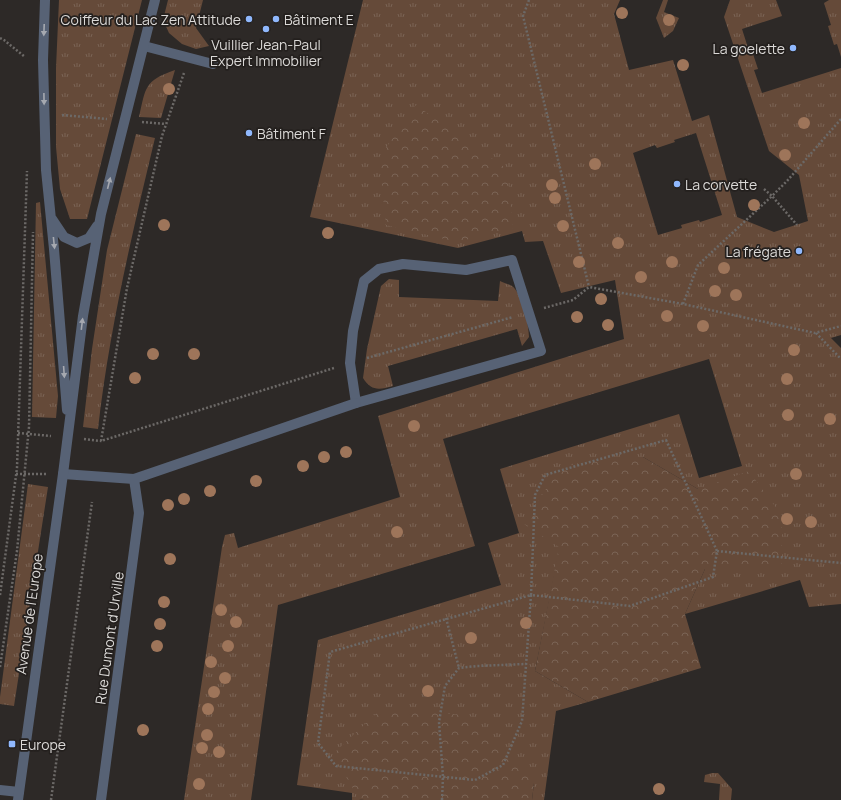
<svg xmlns="http://www.w3.org/2000/svg" width="841" height="800" font-family="Manrope,sans-serif">
<defs>
<pattern id="grass-tufts" width="24" height="20" patternUnits="userSpaceOnUse"><rect width="24" height="20" fill="#654a39"/><path d="M3 7l-1-3M5 7V3M7 7l1-3M15 17l-1-3M17 17v-4M19 17l1-3" fill="none" stroke="#7a6455"/></pattern>
<pattern id="forest-crowns" width="20" height="18" patternUnits="userSpaceOnUse"><rect width="20" height="18" fill="#654a39"/><path d="M2 6a3 3 0 1 1 6 0M12 15a3 3 0 1 1 6 0" fill="none" stroke="#7a6455"/></pattern>
</defs>
<rect width="100%" height="100%" fill="#2d2927"/>
<!-- grass -->
<path fill="url(#grass-tufts)" fill-rule="evenodd" d="M59,0H142L87,219H70L60,189L56,147V68Z
M168,0H203L196,28L209,46L196,49L182,44L169,33L163,20Z
M363,0H620L614,14L629,70L673,60L692,121L709,115L737,217L774,232L808,221L799,175L769,151L724,17L730,0H776L782,16L742,29L749,51H752L758,69L754,70L762,93L841,68V335L831,338L841,348V604L809,607L800,580L685,614L705,569L698,489L643,457L560,546L535,671L588,702L556,711L544,800H532L534,783L359,799L364,800H352V793L297,785L318,640L501,585L488,543L519,533L500,469L679,414L699,478L742,466L709,359L443,439L475,546L278,605L251,800H184L222,547L225,535L234,533L238,548L400,497L378,416L624,339L615,280L561,293L543,241L525,242L522,231L458,248L310,217ZM696,133L722,215L700,222L699,220L681,225L682,228L658,235L633,153L655,145L657,148L675,142L674,140Z
M663,0H668L664,12L679,18L673,31L664,38L656,18Z
M829,0H841V57L837,44L834,45L828,26L831,25L824,3Z
M175,70L161,118L139,117C146,87 144,81 175,70Z
M136,134L155,138C132,234 109,331 98,429L83,427L92,349L107,250Z
M40,202L58,396L56,418L32,417L36,203Z
M389,279L399,280V297L498,301L500,281C503,283 509,284 512,286C522,293 529,325 529,337L522,346L517,329L388,366L393,386C379,390 371,391 363,378L367,349L381,286Z
M28,484L48,487L14,706L0,704V697Z
M712,773H718L732,789L731,800H719L720,784L704,782L705,775Z"/>
<!-- forest -->
<path fill="url(#forest-crowns)" d="M416,105L507,169L513,228L457,242L386,225L379,158Z
M643,457L698,489L749,471L782,516V569H705L685,614L701,668L588,702L535,671L559,547L524,524L561,465Z
M380,710L469,715L534,783L532,800H364L359,799L333,754Z"/>
<g fill="none" stroke-linecap="round" stroke-linejoin="round">
<!-- path -->
<path stroke="#6c6967" stroke-width="2.5" stroke-dasharray="2 2" stroke-linecap="butt" d="M529,0L523,16L589,287
M0,38L4,40L25,57
M184,73L162,136L127,288L101,441L334,368
M62,115L107,119
M142,122L166,124
M764,189L772,196L787,181L841,119
M683,304L698,265L772,196L797,225
M544,308L573,300L589,287L683,304L815,333L841,326
M816,333L841,359
M367,358L513,317
M18,433L51,436
M84,439L101,441
M666,440L717,551L713,577L630,606L531,595L535,495L545,475Z
M16,474H46
M717,551L841,563
M0,595L17,468L27,171
M531,595L522,721L503,765L475,780L336,766L318,743L330,652Z
M446,618L459,668
M0,667L17,551L29,427L33,232
M51,800L92,502
M442,800L443,777L439,722L445,686L459,668L477,666L526,664"/>
<!-- service -->
<path stroke="#576275" stroke-width="10" d="M144,46L213,64
M512,260L541,351L356,403L350,363L353,331L364,281L379,269L403,264L466,270Z
M0,790L19,792"/>
<!-- minor -->
<path stroke="#576275" stroke-width="10" d="M63,474L134,479L356,403
M101,800L139,513L134,479"/>
<!-- tertiary -->
<path stroke="#576275" stroke-width="10" d="M45,0L43,60L46,170L54,249L67,410
M52,219L64,237L77,243L89,238L97,226
M18,800L63,474L83,316L101,214L155,0"/>
</g>
<!-- trees -->
<g fill="#9e755a">
<circle cx="622" cy="13" r="6"/>
<circle cx="669" cy="20" r="6"/>
<circle cx="683" cy="65" r="6"/>
<circle cx="169" cy="89" r="6"/>
<circle cx="804" cy="123" r="6"/>
<circle cx="785" cy="155" r="6"/>
<circle cx="595" cy="164" r="6"/>
<circle cx="552" cy="185" r="6"/>
<circle cx="555" cy="198" r="6"/>
<circle cx="754" cy="205" r="6"/>
<circle cx="164" cy="225" r="6"/>
<circle cx="563" cy="226" r="6"/>
<circle cx="328" cy="233" r="6"/>
<circle cx="618" cy="243" r="6"/>
<circle cx="579" cy="262" r="6"/>
<circle cx="672" cy="262" r="6"/>
<circle cx="724" cy="268" r="6"/>
<circle cx="641" cy="277" r="6"/>
<circle cx="715" cy="291" r="6"/>
<circle cx="736" cy="295" r="6"/>
<circle cx="601" cy="299" r="6"/>
<circle cx="667" cy="316" r="6"/>
<circle cx="577" cy="317" r="6"/>
<circle cx="608" cy="325" r="6"/>
<circle cx="703" cy="326" r="6"/>
<circle cx="794" cy="350" r="6"/>
<circle cx="153" cy="354" r="6"/>
<circle cx="194" cy="354" r="6"/>
<circle cx="135" cy="378" r="6"/>
<circle cx="787" cy="379" r="6"/>
<circle cx="788" cy="415" r="6"/>
<circle cx="830" cy="419" r="6"/>
<circle cx="414" cy="426" r="6"/>
<circle cx="346" cy="452" r="6"/>
<circle cx="324" cy="457" r="6"/>
<circle cx="303" cy="466" r="6"/>
<circle cx="796" cy="474" r="6"/>
<circle cx="256" cy="481" r="6"/>
<circle cx="210" cy="491" r="6"/>
<circle cx="184" cy="499" r="6"/>
<circle cx="168" cy="505" r="6"/>
<circle cx="787" cy="519" r="6"/>
<circle cx="811" cy="522" r="6"/>
<circle cx="397" cy="532" r="6"/>
<circle cx="170" cy="559" r="6"/>
<circle cx="164" cy="602" r="6"/>
<circle cx="221" cy="610" r="6"/>
<circle cx="236" cy="622" r="6"/>
<circle cx="526" cy="623" r="6"/>
<circle cx="160" cy="624" r="6"/>
<circle cx="471" cy="638" r="6"/>
<circle cx="157" cy="646" r="6"/>
<circle cx="228" cy="646" r="6"/>
<circle cx="211" cy="662" r="6"/>
<circle cx="225" cy="678" r="6"/>
<circle cx="428" cy="691" r="6"/>
<circle cx="214" cy="692" r="6"/>
<circle cx="208" cy="709" r="6"/>
<circle cx="143" cy="730" r="6"/>
<circle cx="207" cy="735" r="6"/>
<circle cx="202" cy="748" r="6"/>
<circle cx="219" cy="752" r="6"/>
<circle cx="199" cy="784" r="6"/>
<circle cx="659" cy="789" r="6"/>
</g>
<!-- one-way arrows -->
<defs><path id="oneway-solid" d="M-6-.8H1V-3.2L6.5 0L1 3.2V.8H-6Z"/></defs>
<g fill="#a6a9b0">
<use href="#oneway-solid" transform="translate(44 30) rotate(92)"/>
<use href="#oneway-solid" transform="translate(44 99) rotate(89)"/>
<use href="#oneway-solid" transform="translate(109 183) rotate(-76)"/>
<use href="#oneway-solid" transform="translate(54 243) rotate(84)"/>
<use href="#oneway-solid" transform="translate(82 324) rotate(-83)"/>
<use href="#oneway-solid" transform="translate(64 372) rotate(86)"/>
</g>
<!-- markers -->
<g fill="#90b8fd" stroke="#24201e" stroke-width="1.5">
<circle cx="249" cy="19" r="4"/>
<circle cx="276" cy="19" r="4"/>
<circle cx="266" cy="29" r="4"/>
<circle cx="793" cy="48" r="4"/>
<circle cx="249" cy="133" r="4"/>
<circle cx="677" cy="184" r="4"/>
<circle cx="799" cy="251" r="4"/>
<rect x="8" y="740" width="8" height="8" rx="2"/>
</g>
<g text-anchor="middle" dominant-baseline="central" stroke-width="3.5" stroke-linejoin="round" paint-order="stroke">
<!-- poi labels -->
<g font-size="14" fill="#dbd9d7" stroke="#24201e" text-anchor="start">
<text x="241" y="19" text-anchor="end">Coiffeur du Lac Zen Attitude</text>
<text x="284" y="19">Bâtiment E</text>
<text x="266" y="44" text-anchor="middle">Vuillier Jean-Paul<tspan x="266" dy="16">Expert Immobilier</tspan></text>
<text x="785" y="48" text-anchor="end">La goelette</text>
<text x="257" y="133">Bâtiment F</text>
<text x="685" y="184">La corvette</text>
<text x="791" y="251" text-anchor="end">La frégate</text>
<text x="20" y="744">Europe</text>
</g>
<!-- street labels -->
<g font-size="14" fill="#dbd9d7" stroke="#24201e">
<text transform="translate(29 614) rotate(-82)">Avenue de l'Europe</text>
<text transform="translate(109 638) rotate(-82)">Rue Dumont d'Urville</text>
</g>
</g>
</svg>
